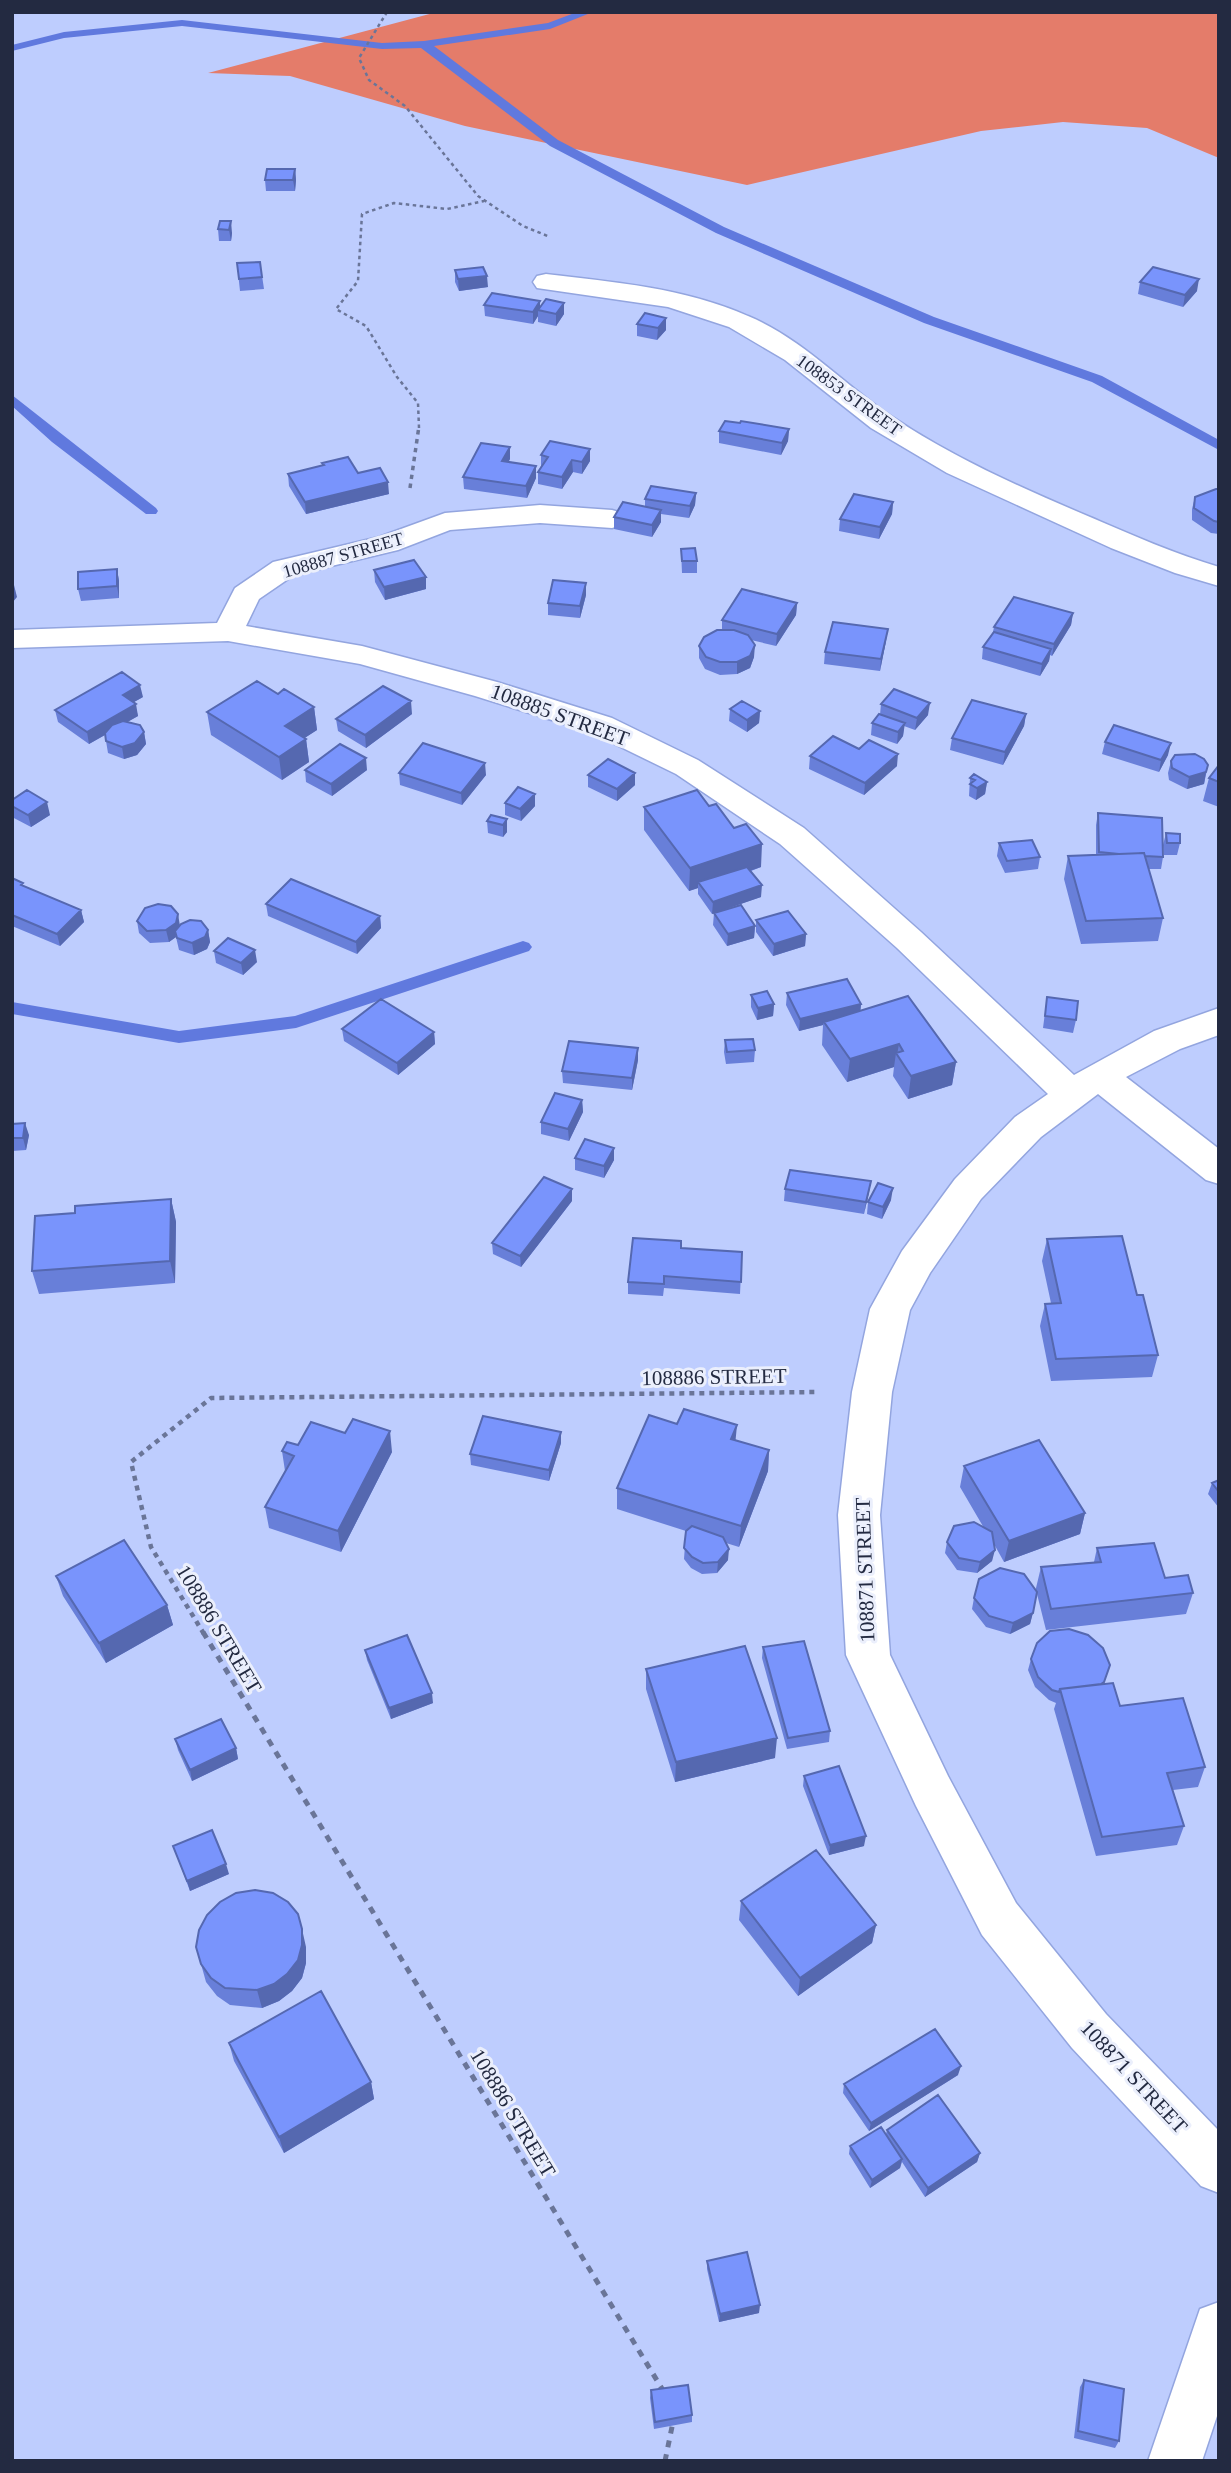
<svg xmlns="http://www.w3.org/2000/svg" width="1231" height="2473" font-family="Georgia,serif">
<rect width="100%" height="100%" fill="#becdfe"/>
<!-- green -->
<path fill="#e47c6a" d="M437,12H1219V158L1147,128L1063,122L981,131L747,185L465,126L290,76L208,73Z"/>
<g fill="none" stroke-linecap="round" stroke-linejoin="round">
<!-- stream -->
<path fill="#6079de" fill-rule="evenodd" d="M577,12H593L550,29L434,46L558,140L724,227L934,317L1102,376L1219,440V450L1092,382L924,323L716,233L550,146L421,48L382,49L182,26L64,38L12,51V45L64,32L182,20L382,43L424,41L548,23Z
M12,395L156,508L158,511L156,514H146L52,442L12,406Z
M523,941L529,943L532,947L529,951L296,1028L179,1043L12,1014V1002L179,1031L295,1016Z"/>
<!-- minor casing -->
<g stroke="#93a5df" stroke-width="3">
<path id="minor" d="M546,274C614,282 685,288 748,316C803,339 843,384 891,416C953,458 1022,488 1090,517C1132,535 1175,554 1219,567V586L1175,573L1111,548L947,473L871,428L785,360L729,327L668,307L537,288L533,282L537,276Z
M540,505L612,510L622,513L627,519L622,525L612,528L540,523L450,530L398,550L294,575L259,599L246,626L362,646L497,682L612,718L698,760L804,828L921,932L1074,1075L1154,1031L1219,1008V1035L1180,1049L1126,1077L1219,1149V1184L1206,1180L1098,1094L1041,1137L981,1199L930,1273L910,1310L892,1392L880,1515L890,1655L948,1776L1016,1903L1106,2014L1219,2131V2193L1201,2186L1072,2048L982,1935L916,1806L846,1655L838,1515L852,1392L870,1309L902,1251L955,1179L1015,1117L1048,1094L897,948L780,844L676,774L590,732L475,696L360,664L228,641L12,648V630L217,623L235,588L273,562L379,537L445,513Z
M1219,2302V2410L1202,2461H1148L1200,2309Z"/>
</g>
<!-- path-far3 -->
<path stroke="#6a7598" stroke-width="2.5" stroke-dasharray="3.5 3.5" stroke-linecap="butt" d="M387,12L359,58L369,80L405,106L478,196L523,226L550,237
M419,428L418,403L397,377L366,326L336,309L358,281L362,214L394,203L447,209L484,201"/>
<!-- path-far2 -->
<path stroke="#6a7598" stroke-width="3.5" stroke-dasharray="4.5 4.5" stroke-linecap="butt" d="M410,488L419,426"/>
<!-- path-far1 -->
<path stroke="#6a7598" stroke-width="4.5" stroke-dasharray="5 5" stroke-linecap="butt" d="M204,1634L151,1547L131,1462L211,1398L819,1392"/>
<!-- path -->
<path stroke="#6a7598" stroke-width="5" stroke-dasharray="7 7" stroke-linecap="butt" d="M203,1632L664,2392
M665,2461L673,2422"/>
<!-- minor -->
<use href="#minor" fill="#fff" fill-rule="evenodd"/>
</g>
<!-- wall -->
<path fill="#687fd9" d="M295,169L296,180L295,191H266L265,180Z
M220,221L232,233L231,241H219L218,229Z
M260,262L264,289L240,291L237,263Z
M455,270L488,287L459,291L455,282Z
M1140,282L1197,291L1183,307L1138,294Z
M540,301V308L564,314L556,326L538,322V316L533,324L485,316L484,305Z
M666,318V330L657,340L637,336V324Z
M789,429L788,441L781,455L719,443V431Z
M590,449V461L582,474L573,472L562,489L538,484V472L541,466V455Z
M510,459L508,462L536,466V478L527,498L464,489L463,477Z
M322,463L358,473L389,494L306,514L289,486L288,474L322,466Z
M1219,489V534L1211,533L1192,520V509L1195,497Z
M696,493L695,505L689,518L661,514V522L652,537L614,529V517L645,507V499Z
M893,502L892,514L879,539L839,531L840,519Z
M681,549L697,561V573H682Z
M117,569L119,581V598L81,601L78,589Z
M374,570L426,577V589L385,600L375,582Z
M586,583V595L580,618L548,615V603Z
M797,603L796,615L776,646L751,640L754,657L750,668L737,674L720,675L705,669L699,658V646L722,630V620Z
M1073,613L1071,625L1052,656L1050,655L1049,661L1040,676L982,659L983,647L993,632L994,627Z
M886,641L880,671L824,664L825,652Z
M278,694L314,707L317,730L304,738L306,739L309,762L282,780L211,735L207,712Z
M143,697L134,702L138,716L127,722L144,732L146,744L137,755L124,759L108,753L105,735L89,744L58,722L55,710Z
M881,704L928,715L915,730L904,726L903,736L897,744L871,735L872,723L880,715Z
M730,709L760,711L759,723L747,732L729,721Z
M412,714L366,748L338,731L336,719Z
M1026,714L1024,726L1003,765L950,750L952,738Z
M1105,742L1168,755L1159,772L1102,754Z
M859,749L897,766L864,795L809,769L810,756Z
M1171,761L1208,765L1204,784L1187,789L1169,780L1168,773Z
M1219,765V807L1203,801L1209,778Z
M305,770H367L332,796L306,782Z
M399,773L486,775L462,805L400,785Z
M635,773V785L617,801L588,787V775Z
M970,778L987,782L985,794L976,800L969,796Z
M12,800L50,815L31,827L12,817Z
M505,803L535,806L521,821L505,815Z
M709,806L761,867L751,871L761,897L722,910L755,926L754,938L727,946L713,925L714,913L712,914L698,894V888L689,891L644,830V807Z
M1098,813L1163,857L1161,869H1148L1163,918L1158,941L1081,944L1064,879L1068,856L1096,855V825Z
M507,819V832L503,837L488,833L487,821Z
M1166,833L1180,843L1177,855H1164L1163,845Z
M999,843L1040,857L1038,869L1005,873L997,856Z
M12,878L24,886L81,910L84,922L60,946L12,926Z
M266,904L380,916L381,928L357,954L268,916Z
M756,920L806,934L805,946L773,956L756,932Z
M137,921L180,925L208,930L210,942L207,949L194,955L179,950L176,937L169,942L150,943L139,933Z
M214,951L257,962L243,975L216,963Z
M787,993L861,1004L860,1011L956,1062L952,1085L908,1099L893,1076L894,1067L847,1082L822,1045L823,1025L799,1031L786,1005Z
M751,995L774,1004L773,1016L757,1020L751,1007Z
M1047,997L1076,1020L1073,1033L1043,1028Z
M342,1029L434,1032L435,1044L398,1075L344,1041Z
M725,1040L755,1050L754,1062L726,1064L724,1052Z
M638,1048V1060L632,1090L563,1083L562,1071Z
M582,1100L583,1112L569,1141L541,1134V1122Z
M12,1124L29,1135L26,1150L12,1151Z
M575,1158L614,1160L604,1178L575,1170Z
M785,1189L869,1192L864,1214L784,1201Z
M171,1199L176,1222L175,1283L39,1294L32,1271L75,1213Z
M891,1200L882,1219L867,1214L868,1202Z
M572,1201L521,1267L493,1254L492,1243Z
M1047,1239L1137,1295L1158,1355L1152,1377L1051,1381L1040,1326L1045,1304L1051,1303L1042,1261Z
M681,1248L742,1252L740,1294L664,1288L663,1296L628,1294V1282Z
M677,1424L769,1450L768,1471L739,1547L726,1543L728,1560L717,1573L702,1574L691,1568L684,1559L686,1531L617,1509V1488Z
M561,1443L549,1481L471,1465L470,1454Z
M298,1445L392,1452L341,1552L269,1528L265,1507L285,1471L282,1451Z
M964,1466L1085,1513L1080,1534L1004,1562L994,1544L992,1561L977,1573L957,1570L945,1553L947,1542L984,1528L960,1487Z
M1219,1480V1508L1208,1494L1212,1483Z
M1097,1548L1165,1578L1193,1593L1186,1614L1046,1630L1037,1594L1030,1624L1010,1634L986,1627L972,1609L974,1598L1036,1591V1588L1041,1567L1094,1562Z
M56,1576L167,1605L173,1625L106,1663L63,1596Z
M763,1647L830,1731L829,1742L787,1749L762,1658Z
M365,1650L433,1703L391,1719L367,1660Z
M1031,1659L1104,1684L1120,1706L1205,1767L1198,1787L1173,1790L1184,1826L1177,1845L1096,1856L1054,1709L1056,1703L1049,1700L1035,1687L1028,1670Z
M646,1669L775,1758L675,1782L646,1689Z
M175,1739L236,1748L238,1759L192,1781L178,1750Z
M804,1776L864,1846L829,1855L803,1786Z
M173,1846L229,1874L190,1891Z
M741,1901L876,1925L872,1943L798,1996L739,1920Z
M306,1947V1963L302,1978L292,1991L279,2001L262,2008L230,2005L217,1996L206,1982L201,1964Z
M229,2043L371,2082L374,2099L284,2153L234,2061Z
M958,2075L869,2131L843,2093L844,2084Z
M887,2130L980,2153L977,2162L925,2197L902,2162L900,2168L870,2188L849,2154L850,2146L886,2134Z
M707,2261L759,2313L719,2322L707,2269Z
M1084,2380L1119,2441L1115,2448L1074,2438L1080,2387Z
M651,2390L692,2415V2422L654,2429L650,2398Z"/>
<!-- shaded-wall -->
<path fill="#5568b0" d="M295,169L296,180L295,191L293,180Z
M231,221L232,233L231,241L229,230Z
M487,276L488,287L459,291L458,279Z
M1199,279L1197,291L1183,307L1185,295Z
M540,301V311L538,310V316L533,324V312Z
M564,303V314L556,326V314Z
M666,318V330L657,340L658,328Z
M789,429L788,441L781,455L782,443Z
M510,447V459L503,473L502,461Z
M590,449V461L582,474V462Z
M572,460L573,472L562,489V477Z
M536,466V478L527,498L526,486Z
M388,482L389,494L306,514L305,502Z
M696,493L695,505L689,518L690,506Z
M893,502L892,514L879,539L880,527Z
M661,510V522L652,537V525Z
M117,569L119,581V598L117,586Z
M426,577V589L385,600L384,587Z
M586,583V595L580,618V606Z
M14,585L17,597L12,603V588Z
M797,603L796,615L776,646L777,634Z
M1073,613L1071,625L1052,656L1054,644Z
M888,629L886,641L880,671L881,659Z
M755,645L754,657L750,668L737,674V662Z
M1051,649L1049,661L1040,676L1042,664Z
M140,685L143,697L125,707L123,695Z
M411,701L412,714L366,748L365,735Z
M930,703L928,715L915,730L917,718Z
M136,704L138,716L89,744L87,732Z
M314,707L317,730L288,749L285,726Z
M760,711L759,723L747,732V720Z
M1026,714L1024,726L1003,765L1005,752Z
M905,723L903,736L897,744L898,732Z
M144,732L146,744L137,755L124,759L122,747Z
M306,739L309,762L282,780L279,757Z
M1171,743L1168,755L1159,772L1161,760Z
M898,754L897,766L864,795L865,783Z
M366,758L367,770L332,796L331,784Z
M485,763L486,775L462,805L461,793Z
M1206,772L1204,784L1187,789L1189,777Z
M635,773V785L617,801V789Z
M987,782L985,794L976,800L977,788Z
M535,794V806L521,821L520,809Z
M47,802L50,815L31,827L28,815Z
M507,819V832L503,837V825Z
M762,844L761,867L702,887L698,882V888L689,891L690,868Z
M762,885L761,897L712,914L713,902Z
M81,910L84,922L60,946L57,934Z
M178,914L180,926L175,931L176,937L169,942L166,930Z
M380,916L381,928L357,954L356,942Z
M755,926L754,938L727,946L728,934Z
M208,930L210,942L207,949L194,955L192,943Z
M806,934L805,946L773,956L774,944Z
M255,950L257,962L243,975L241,963Z
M774,1004L773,1016L757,1020L758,1008Z
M861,1004L860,1017L824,1022L823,1025L799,1031L800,1019Z
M434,1032L435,1044L398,1075L397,1063Z
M899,1044L897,1055L896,1053L894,1067L847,1082L850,1059Z
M638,1048V1060L632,1090V1078Z
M956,1062L952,1085L908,1099L911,1076Z
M582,1100L583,1112L569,1141L568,1129Z
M25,1123L29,1135L26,1150L23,1138Z
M614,1148V1160L604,1178V1166Z
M871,1181L869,1192L864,1214L866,1202Z
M893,1188L891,1200L882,1219L883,1207Z
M572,1189V1201L521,1267L520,1256Z
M171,1199L176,1222L175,1283L170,1261Z
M737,1425L735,1446L731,1439Z
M390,1431L392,1452L341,1552L338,1531Z
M561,1432V1443L549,1481V1470Z
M769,1450L768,1471L739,1547L741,1526Z
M1085,1513L1080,1534L1004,1562L1009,1541Z
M729,1549L728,1560L717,1573L718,1562Z
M995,1550L992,1561L977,1573L980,1562Z
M167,1605L173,1625L106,1663L99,1643Z
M1033,1613L1030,1624L1010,1634L1013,1623Z
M432,1693L433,1703L391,1719L389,1708Z
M777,1738L775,1758L675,1782L676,1762Z
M236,1748L238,1759L192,1781L190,1770Z
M866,1836L864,1846L829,1855L830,1845Z
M226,1864L229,1874L190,1891L187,1881Z
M876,1925L872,1943L798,1996L800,1978Z
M302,1929L306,1947V1963L302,1978L292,1991L279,2001L262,2008L257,1990Z
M961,2066L958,2075L869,2131L871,2123Z
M371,2082L374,2099L284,2153L279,2137Z
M980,2153L977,2162L925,2197L928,2188Z
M902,2159L900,2168L870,2188L872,2180Z
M760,2305L759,2313L719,2322L720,2314Z"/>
<!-- building -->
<path fill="#7994fc" stroke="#5568b0" stroke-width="2" d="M267,169H295L293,180H265Z
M220,221H231L229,230L218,229Z
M260,262L262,277L239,279L237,263Z
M483,267L487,276L458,279L455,270Z
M1153,267L1199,279L1185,295L1140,282Z
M492,293L540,301L533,312L484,305Z
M546,299L564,303L556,314L538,310Z
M645,313L666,318L658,328L637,324Z
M725,421L740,423L741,421L789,429L782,443L719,431Z
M550,441L590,449L582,462L572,460L562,477L538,472L548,457L541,455Z
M481,443L510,447L502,461L536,466L526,486L463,477Z
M348,457L358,473L380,468L388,482L305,502L288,474L324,465L322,463Z
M651,486L696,493L690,506L645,499Z
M1216,489H1219V522L1214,521L1194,508L1195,497Z
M854,494L893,502L880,527L840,519Z
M623,502L661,510L652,525L614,517Z
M695,548L697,561H682L681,549Z
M414,560L426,577L384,587L374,570Z
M117,569V586L78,589V572Z
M553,580L586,583L580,606L548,603Z
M742,589L797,603L777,634L722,620Z
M1014,597L1073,613L1054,644L994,627Z
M833,622L888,629L881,659L825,652Z
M717,630H734L748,635L755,645L750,656L737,662H720L706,657L699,646L704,637Z
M994,632L1051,649L1042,664L983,647Z
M122,672L140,685L123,695L136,704L87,732L55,710Z
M257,681L278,694L284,689L314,707L285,726L306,739L279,757L207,712Z
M383,686L411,701L365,735L336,719Z
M894,689L930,703L917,718L881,704Z
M972,700L1026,714L1005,752L952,738Z
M742,701L760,711L747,720L730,709Z
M879,714L905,723L898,732L872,723Z
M123,721L140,725L144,732L135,743L122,747L106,741L105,733L112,725Z
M1114,725L1171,743L1161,760L1105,742Z
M833,736L859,749L869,740L898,754L865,783L810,756Z
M423,743L485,763L461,793L399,773Z
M340,744L366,758L331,784L305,770Z
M1195,754L1204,759L1208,765L1206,772L1189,777L1172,768L1171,761L1175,755Z
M608,759L635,773L617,789L588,775Z
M1219,765V782L1209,778Z
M974,774L987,782L977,788L970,784L975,780L970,778Z
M518,787L535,794L520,809L505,803Z
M27,790L47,802L28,815L12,806V800Z
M697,790L709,806L716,804L734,828L746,824L762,844L690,868L644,807Z
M1098,813L1162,818L1163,857L1145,856L1144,853L1119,854L1099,852Z
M491,815L507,819L503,825L487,821Z
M1166,833L1180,834V843H1167Z
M1032,840L1040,857L1007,861L999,843Z
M1144,853L1163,918L1086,921L1068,856Z
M747,867L762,885L713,902L698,882Z
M12,878L23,883L21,885L81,910L57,934L12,915Z
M291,879L380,916L356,942L266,904Z
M158,904L171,906L178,914L176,923L166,930L147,931L137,921L145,908Z
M741,905L755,926L728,934L714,913Z
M788,911L806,934L774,944L756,920Z
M190,920L201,921L208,930L205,937L192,943L177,938L175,931L181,924Z
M228,938L255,950L241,963L214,951Z
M847,979L861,1004L800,1019L787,993Z
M767,991L774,1004L758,1008L751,995Z
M908,996L956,1062L911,1076L896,1053L903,1051L899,1044L850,1059L824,1022Z
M1047,997L1078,1001L1076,1020L1045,1016Z
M381,999L434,1032L397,1063L342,1029Z
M753,1039L755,1050L727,1052L725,1040Z
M569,1041L638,1048L632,1078L562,1071Z
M555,1093L582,1100L568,1129L541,1122Z
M25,1123L23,1138H12V1124Z
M585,1139L614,1148L604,1166L575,1158Z
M790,1170L871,1181L866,1202L785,1189Z
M544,1177L572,1189L520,1256L492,1243Z
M878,1183L893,1188L883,1207L868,1202Z
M171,1199L170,1261L32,1271L35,1216L75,1213V1206Z
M1122,1236L1137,1295H1143L1158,1355L1056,1359L1045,1304L1061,1303L1047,1239Z
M633,1238L681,1241V1248L742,1252L741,1282L664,1276V1284L628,1282Z
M684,1409L737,1425L731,1439L769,1450L741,1526L617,1488L649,1415L677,1424Z
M483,1416L561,1432L549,1470L470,1454Z
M353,1419L390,1431L338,1531L265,1507L294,1456L282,1451L287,1442L298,1445L311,1422L345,1433Z
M1039,1440L1085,1513L1009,1541L964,1466Z
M1219,1480V1492L1212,1483Z
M974,1522L992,1532L995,1550L980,1562L959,1558L947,1542L954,1526Z
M692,1526L723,1537L729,1549L718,1562L703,1563L692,1557L684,1548L686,1531Z
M124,1540L167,1605L99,1643L56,1576Z
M1154,1543L1165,1578L1188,1575L1193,1593L1051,1609L1041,1567L1101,1562L1097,1548Z
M1000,1568L1024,1574L1037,1592L1033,1613L1013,1623L989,1616L974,1598L979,1579Z
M1069,1629L1088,1635L1103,1648L1110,1665L1104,1682L1101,1684L1060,1689L1059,1692L1052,1690L1038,1677L1031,1659L1037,1643L1050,1631Z
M407,1635L432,1693L389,1708L365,1650Z
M804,1641L830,1731L788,1738L763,1647Z
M745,1646L777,1738L676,1762L646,1669Z
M1113,1683L1120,1706L1183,1698L1205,1767L1167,1773L1184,1826L1102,1837L1060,1689Z
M221,1719L236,1748L190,1770L175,1739Z
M839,1766L866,1836L830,1845L804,1776Z
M212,1830L226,1864L187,1881L173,1846Z
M816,1850L876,1925L800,1978L741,1901Z
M255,1890L273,1893L288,1902L298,1914L302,1929V1945L298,1960L287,1974L274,1984L257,1990L225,1988L211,1978L201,1964L196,1947L199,1930L207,1915L220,1902L236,1893Z
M321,1991L371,2082L279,2137L229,2043Z
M935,2029L961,2066L871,2123L844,2084Z
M938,2095L980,2153L928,2188L887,2130Z
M881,2127L902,2159L872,2180L850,2146Z
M747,2252L760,2305L720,2314L707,2261Z
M1084,2380L1124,2389L1119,2441L1078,2431Z
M688,2385L692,2415L655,2422L651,2390Z"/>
<g text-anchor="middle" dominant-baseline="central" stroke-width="6" stroke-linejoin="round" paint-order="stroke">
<!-- far-street labels -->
<g font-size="18" fill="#232a41" stroke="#ebeffc">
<text transform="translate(849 395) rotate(36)">108853 STREET</text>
<text transform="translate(343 555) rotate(-16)">108887 STREET</text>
</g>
<!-- street labels -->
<g font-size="21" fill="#232a41" stroke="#ebeffc">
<text transform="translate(560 715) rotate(20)">108885 STREET</text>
<text transform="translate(714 1377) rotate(-1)">108886 STREET</text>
<text transform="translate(865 1570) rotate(-92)">108871 STREET</text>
<text transform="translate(219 1629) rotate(59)">108886 STREET</text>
<text transform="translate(1134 2077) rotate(47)">108871 STREET</text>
<text transform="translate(513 2113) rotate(59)">108886 STREET</text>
</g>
</g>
<!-- border -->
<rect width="1231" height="2473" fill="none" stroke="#232a41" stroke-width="28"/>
</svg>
